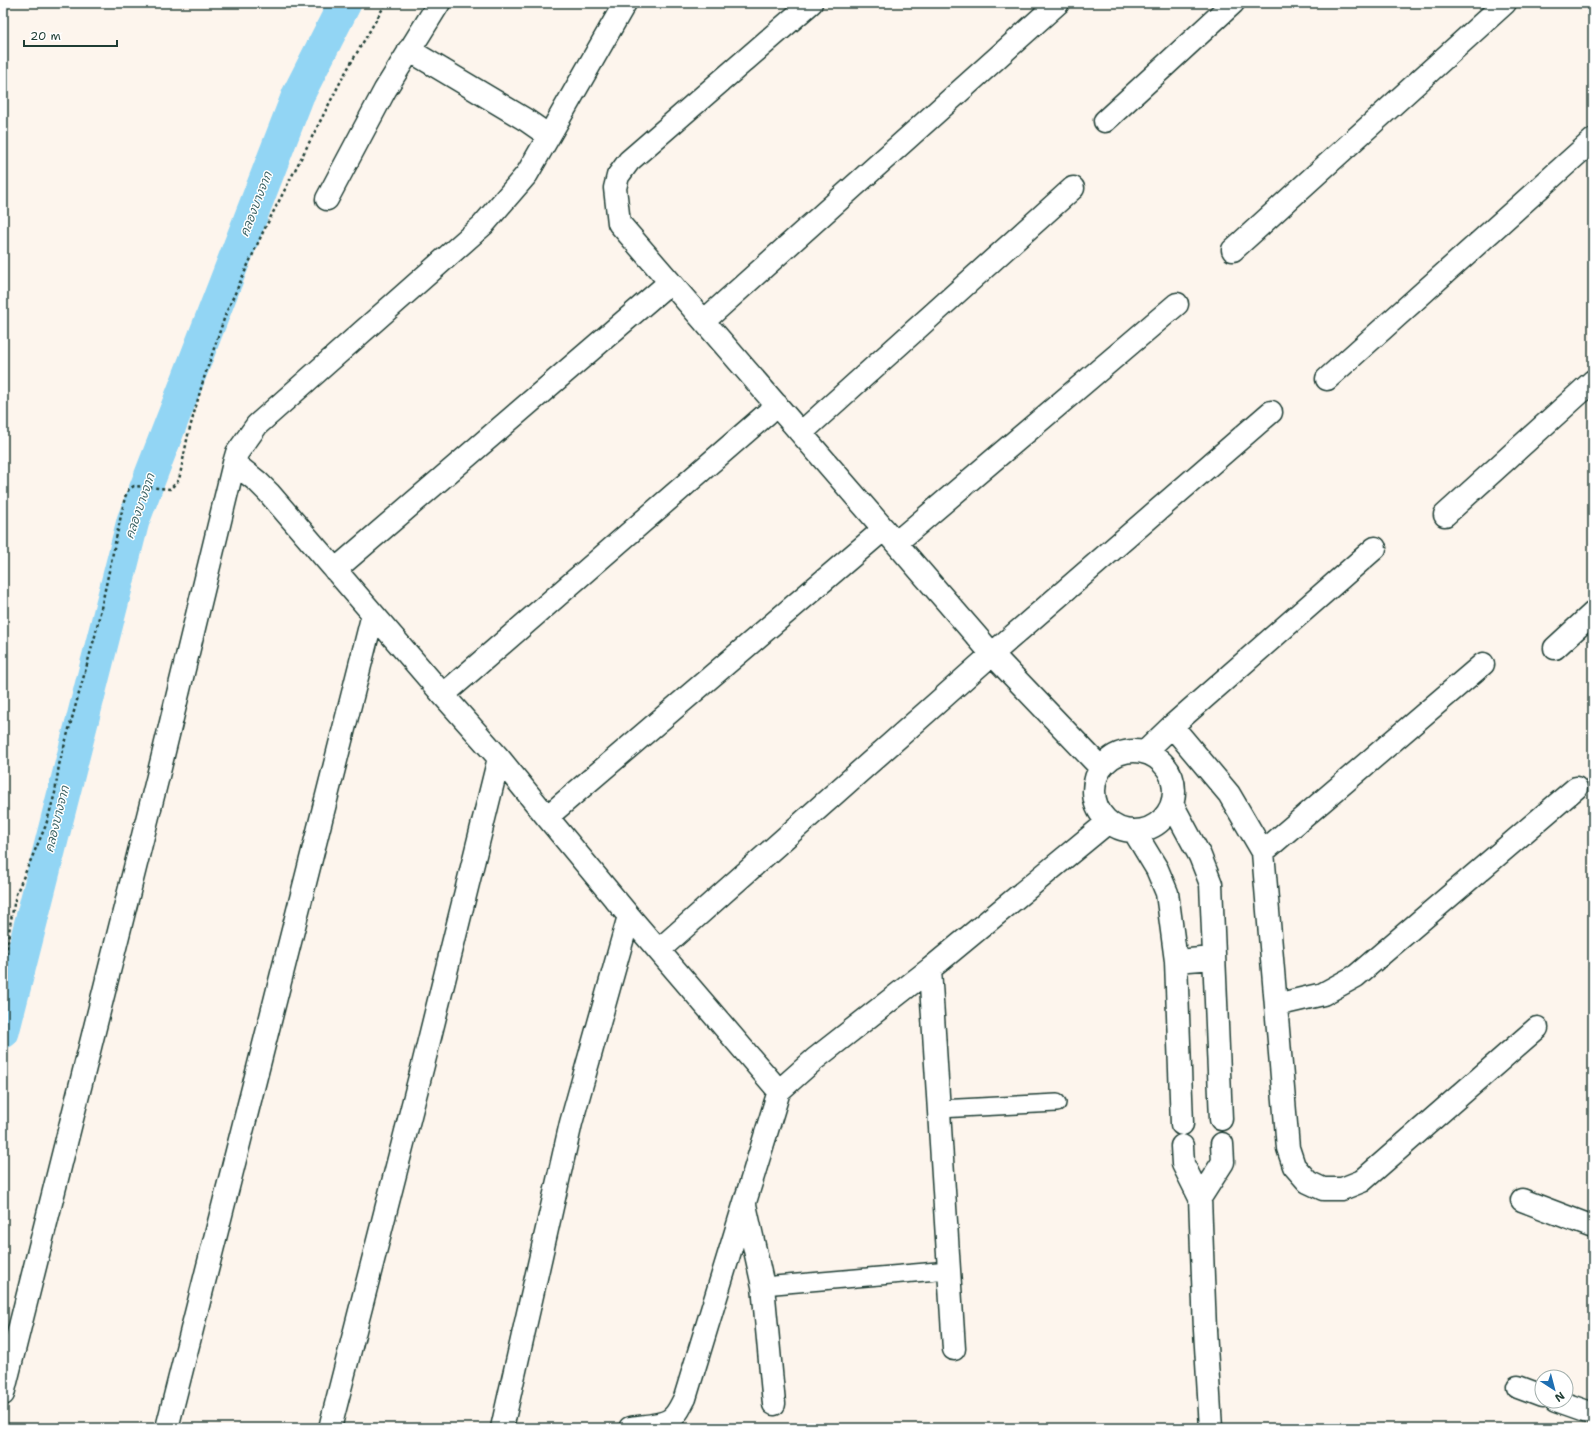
<svg xmlns="http://www.w3.org/2000/svg" width="1596" height="1431" font-family="'Shantell Sans','Playpen Sans Thai',sans-serif">
<rect width="100%" height="100%" fill="#fdf5ed"/>
<filter id="ink" filterUnits="userSpaceOnUse"><feTurbulence type="fractalNoise" baseFrequency=".025" numOctaves="2"/><feDisplacementMap in="SourceGraphic" scale="8" xChannelSelector="R" yChannelSelector="G"/><feConvolveMatrix kernelMatrix="1 2 1 2 8 2 1 2 1" color-interpolation-filters="sRGB"/></filter>
<g filter="url(#ink)">
<g fill="none" stroke-linecap="round" stroke-linejoin="round">
<!-- canal -->
<path stroke="#92d5f4" stroke-width="33" d="M3,1032L133,521L298,95L345,3"/>
<!-- lane casing -->
<g stroke="#1f3d34" stroke-width="20">
<path id="lane" d="M939,1109L1057,1103
M763,1286L949,1270"/>
</g>
<!-- street casing -->
<g stroke="#1f3d34" stroke-width="25">
<path id="street" d="M811,3L629,161L618,176L615,188L619,223L992,654L1101,768
M1105,121L1233,3
M549,136L625,3
M327,199L385,90L439,3
M1233,250L1505,3
M704,321L1058,3
M1327,379L1593,140
M801,433L1073,188
M234,463L237,453L257,425L483,225L527,174L549,136L526,120L409,50
M1445,515L1593,381
M884,529L547,817L629,916L779,1091L815,1059L930,969L1108,822
M897,542L1177,304
M335,570L670,282
M1555,648L1593,613
M443,695L777,405
M1172,726L1229,794L1263,852L1288,1148L1294,1166L1308,1182L1323,1189H1342L1362,1181L1537,1028
M1094 791a40 40 0 1 1 80 0a40 40 0 1 1-80 0Z
M1145,752L1172,726L1375,548
M1172,804L1200,856L1211,884L1221,1119
M1134,831L1157,869L1167,893L1176,961L1182,1124
M1263,852L1483,664
M659,950L992,654L1271,412
M1176,961L1214,958
M930,969L954,1349
M1276,1005L1323,994L1356,976L1576,788
M1182,1146L1183,1164L1200,1198L1205,1330L1211,1428
M1200,1198L1223,1162L1222,1144
M1522,1200L1593,1227
M745,1205L763,1286L774,1404
M1518,1387L1542,1396
M3,1394L158,776L234,463L258,482L269,493L443,695L499,758L547,817
M1556,1401L1593,1414
M167,1428L373,614
M330,1428L423,1065L499,758
M502,1428L571,1123L629,916
M630,1428C641,1426 662,1426 671,1419C678,1414 681,1405 685,1398L779,1091"/>
</g>
<!-- path -->
<path stroke="#1f3d34" stroke-width="2.5" stroke-dasharray="3 3" stroke-linecap="butt" d="M3,978L10,925L16,894L46,825L55,793L59,765L95,636L125,497L129,489L134,486L170,489L179,480L188,435L203,381L226,313L263,232L344,75L386,3"/>
<!-- lane -->
<use href="#lane" stroke="#fff" stroke-width="17"/>
<!-- street -->
<use href="#street" stroke="#fff" stroke-width="22"/>
</g>
</g>
<g text-anchor="middle" dominant-baseline="central" stroke-width="3" stroke-linejoin="round" paint-order="stroke">
<!-- water labels -->
<g font-size="12" font-style="italic" fill="#3c6364" stroke="#fff">
<text transform="translate(256 204) rotate(-69)">คลองบางจาก</text>
<text transform="translate(140 506) rotate(-71)">คลองบางจาก</text>
<text transform="translate(57 819) rotate(-76)">คลองบางจาก</text>
</g>
</g>
<!-- margin -->
<rect width="1596" height="1431" fill="none" stroke="#fff" stroke-width="16"/>
<rect x="8" y="8" width="1580" height="1415" fill="none" stroke="#1f3d34" stroke-width="1.5" filter="url(#ink)"/>
<!-- north arrow -->
<g transform="translate(1554 1389) rotate(144)"><circle r="19" fill="#ffffff" stroke="#a5b1ae"/>
<path d="M0-3L7 15L0 10L-7 15Z" fill="#1f6fb2"/>
<text y="-6" font-size="11" font-weight="bold" text-anchor="middle" fill="#1f3d34">N</text>
</g>
<!-- scale -->
<path d="M24 40v6h93v-6" fill="none" stroke="#1f3d34" stroke-width="2"/>
<text x="30" y="40" font-size="12" fill="#1f3d34" stroke="#ffffff" stroke-width="3" paint-order="stroke">20 m</text>
</svg>
